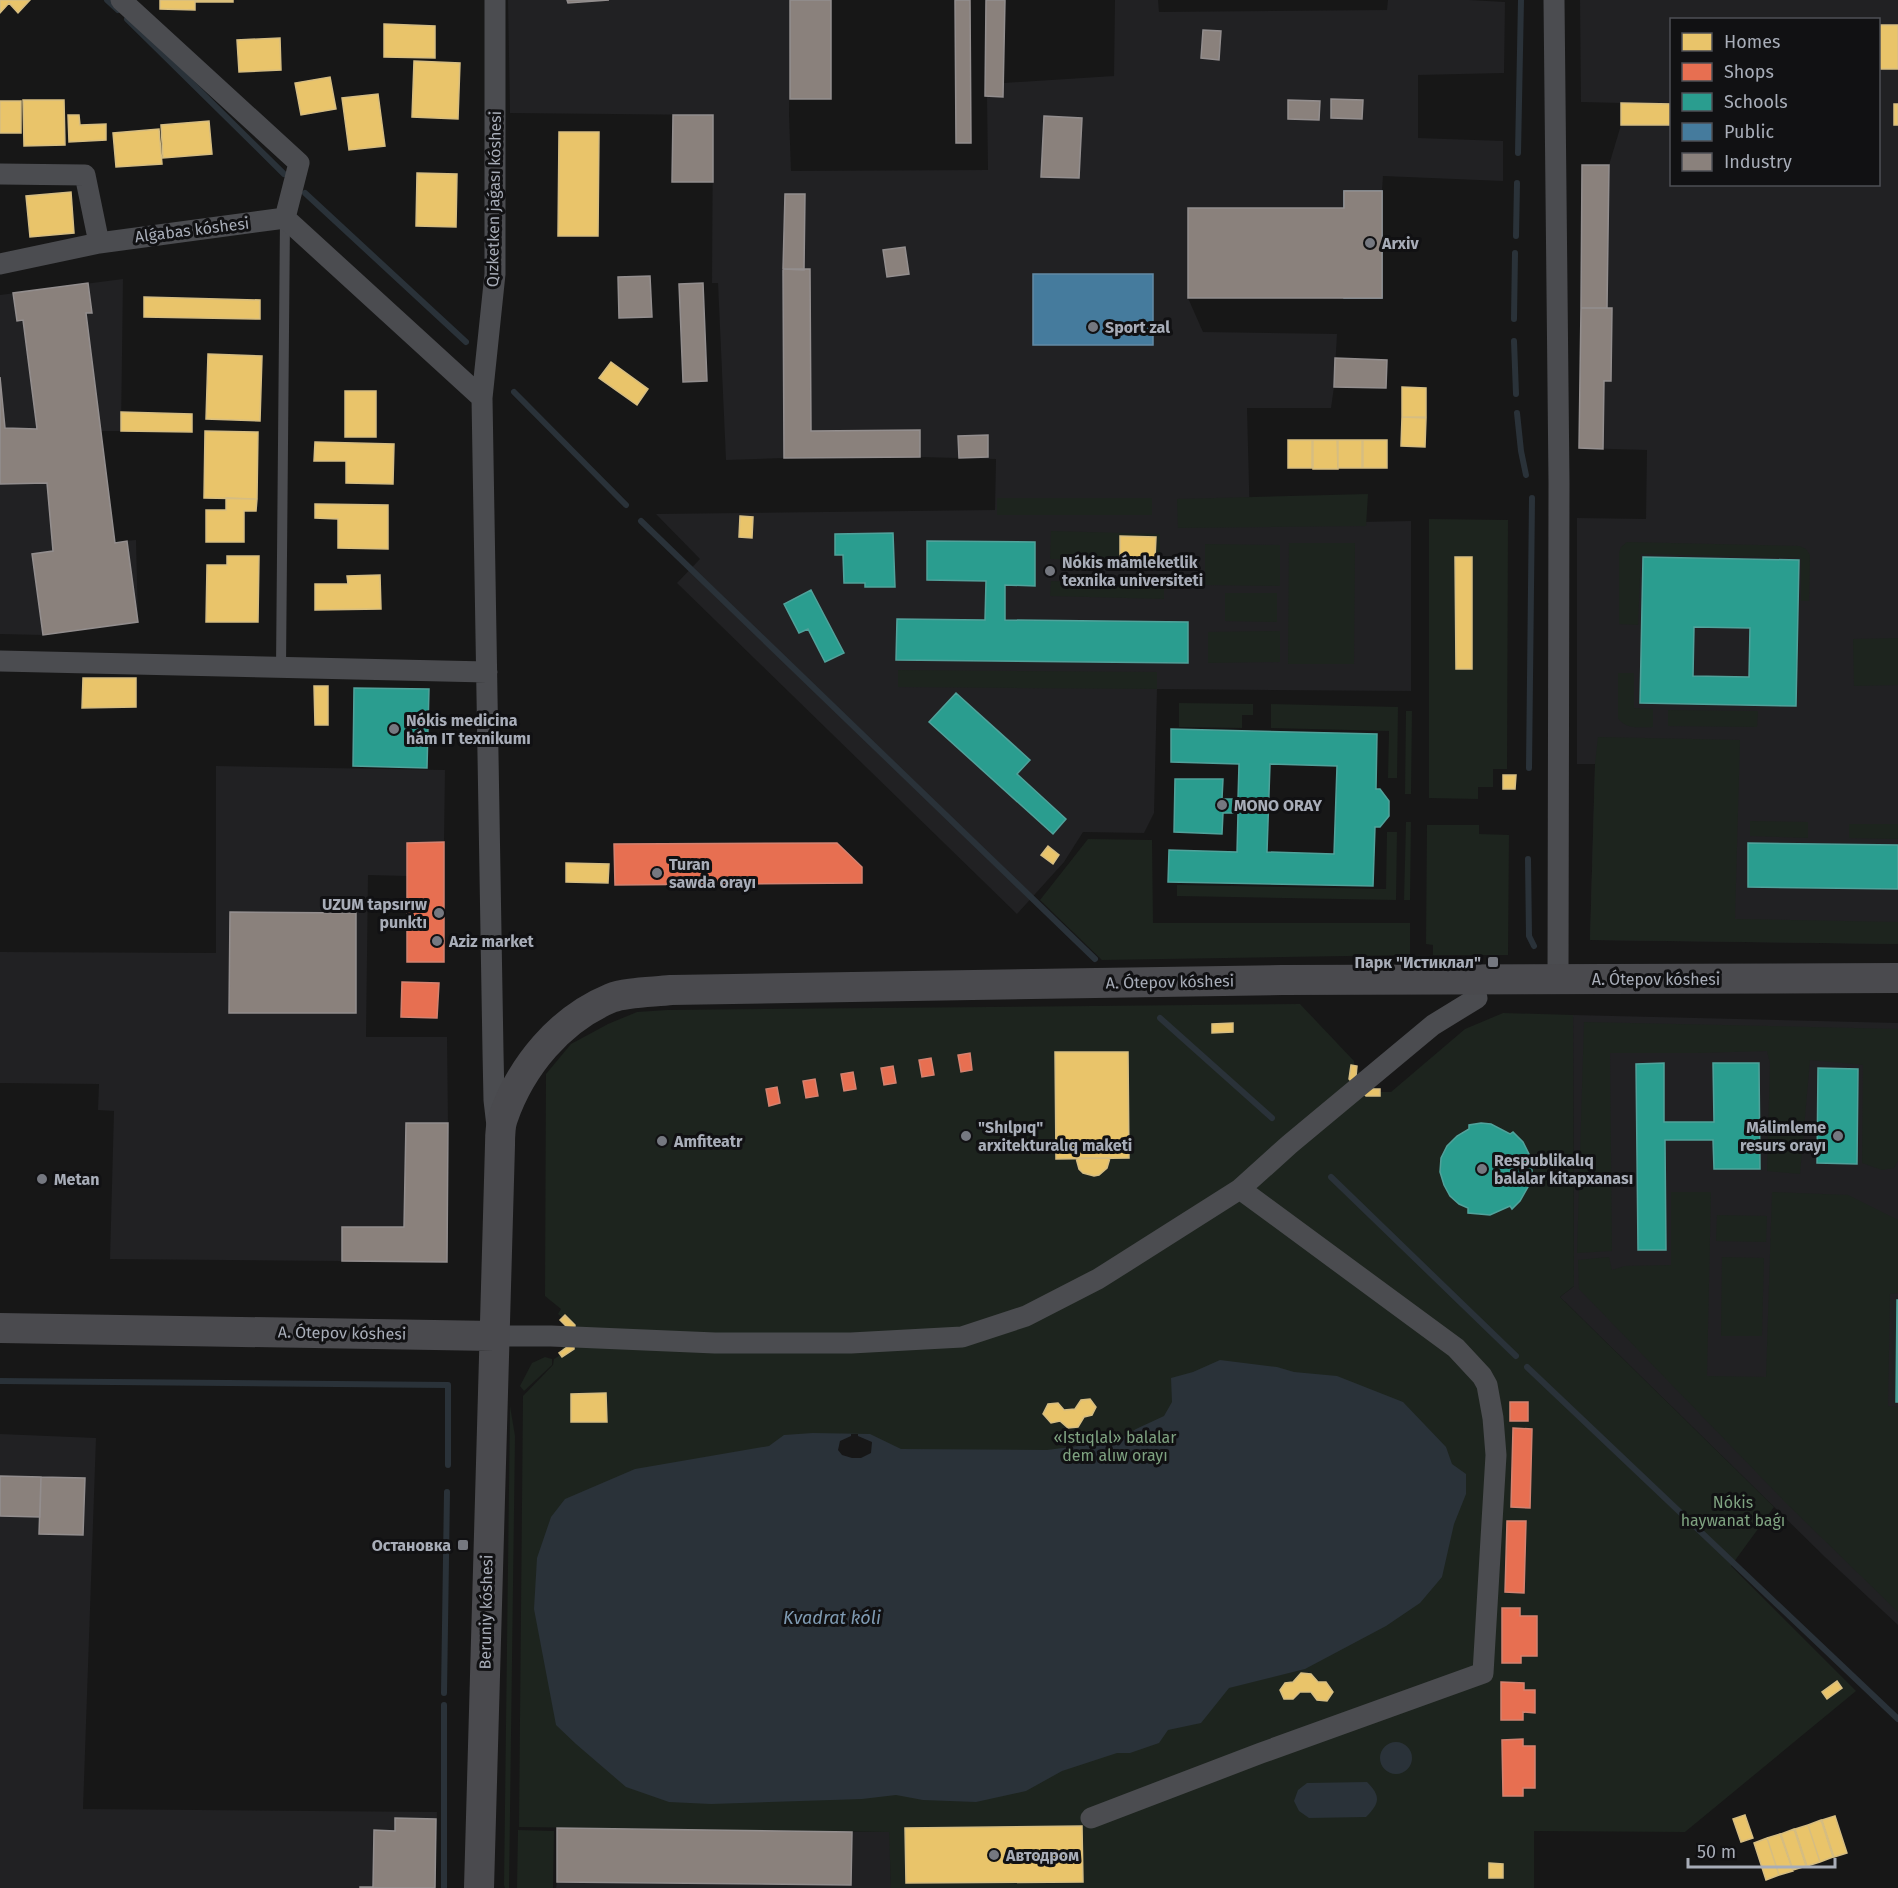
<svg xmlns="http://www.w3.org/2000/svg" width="1898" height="1888" font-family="'Fira Sans',sans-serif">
<rect width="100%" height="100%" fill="#171717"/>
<!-- built -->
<path fill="#212123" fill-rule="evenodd" d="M508,0H790L789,115L791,171L988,170L987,97H1003L1004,83L1114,76L1115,0H1158L1159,12L1387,10L1388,0H1469L1505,2L1504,73L1418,75V138L1503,141V181L1383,176L1382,191H1344V208L1188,209V298L1203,332L1337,334L1334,387L1331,408H1247L1250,524L1411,521V691L1157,689L1154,813L1144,833L1083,832L1064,862L1017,914L677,583L700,559L656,514L995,510L996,459L920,457L784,458L726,460L718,283H712L713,115L510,113Z
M1580,0H1898V944L1590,940L1595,764H1577V518L1646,519L1647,450L1579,448L1582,165H1609L1621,125V103L1581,102ZM1672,20H1878V184H1672Z
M123,279L121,431H101L115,542L136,540L138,622L43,635L0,634V295Z
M216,766L445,770L444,842L407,843V876L368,875L366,1037H447L448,1123H406L404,1227H342V1261L110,1259L114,1111L98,1110L99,1084L0,1083V952L216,953Z
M1573,1015L1898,1023V1625L1825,1557L1560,1297L1574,1286Z
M0,1434L96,1438L83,1809L437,1812L435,1888H0Z
M852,1832H890L891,1888H556L557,1882L851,1885Z"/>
<!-- green -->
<path fill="#1d241e" d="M1368,494L1366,526L1178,528L1177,499Z
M997,498H1152V515H997Z
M1429,519L1508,520L1507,769H1493V787H1478V799L1429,798Z
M1051,531L1160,534V562L1050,559Z
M1627,542L1799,546L1806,549L1810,555L1809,601H1801V558L1641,554L1638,625L1619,624V553L1621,547Z
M1289,543H1355L1354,664H1288Z
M1205,544L1280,545V586L1205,585Z
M1051,581L1164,584V599L1050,596Z
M1225,593H1277V622L1225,621Z
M1280,631V662L1208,663V632Z
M1898,638V685L1854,686L1853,639Z
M898,670L1157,672V689L898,687Z
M1618,673H1634V708L1653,709V727C1640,727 1626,730 1618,718Z
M1179,703L1253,704V715H1242V728L1179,727Z
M1271,704L1398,707L1397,778H1388L1389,731L1271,728Z
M1668,710L1758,711L1757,727L1668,726Z
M1406,711H1412L1411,794H1405Z
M1598,737L1740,740L1735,919L1898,922V944L1590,940L1595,764Z
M1750,821L1808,822V838L1750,836Z
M1406,822H1411L1410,900H1404Z
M1849,824H1898V839L1849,838Z
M1427,825H1479V834L1509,835L1508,955H1433V945L1426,944Z
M1387,832H1397L1396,900L1177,896V885L1386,889Z
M1088,839L1152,840L1153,923H1410V955L1102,960L1040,900Z
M1300,1004L1354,1061V1067L1379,1092H1391L1465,1029L1503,1013L1573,1015L1574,1286L1560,1297L1774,1507L1731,1566L1856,1691L1685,1832L1534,1831V1888H891L889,1832L519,1827L523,1396L553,1365L554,1359L562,1354L564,1319L558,1314L561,1309L545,1296L546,1074L571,1044L608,1024L637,1012L667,1010Z
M1584,1022L1898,1029V1161L1894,1168L1882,1170L1862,1163L1863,1065L1810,1060L1800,1174L1767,1171L1770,1063L1767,1051L1698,1053H1610L1612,1251L1577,1253Z
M1671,1192H1711L1707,1376L1766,1377L1772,1192L1848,1195L1898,1220V1293L1890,1294L1888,1406L1898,1407V1612L1786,1503L1579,1289L1578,1260L1609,1257L1612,1270L1625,1266L1671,1265Z
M1717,1215L1767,1216L1766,1242L1716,1241Z
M1722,1257L1764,1258L1762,1336H1721Z
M545,1357L552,1359V1365L524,1391L520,1386L532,1363Z
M510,1406L515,1436L509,1888H505L504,1885Z
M518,1830L554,1831L553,1888H517Z"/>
<!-- water -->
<path fill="#2a3239" d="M1220,1360L1277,1367L1294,1372L1337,1376L1403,1402L1446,1447L1452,1464L1466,1474V1494L1454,1524L1442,1577L1420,1603L1386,1626L1305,1669L1229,1688L1201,1723L1168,1730L1159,1743L1130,1753H1117L1062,1771L1026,1791L976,1802L923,1800L896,1795L862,1799L711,1804L669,1802L626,1787L576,1744L556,1725L534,1609L537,1558L551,1517L565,1499L635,1469L769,1446L784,1435L813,1433L870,1434L901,1449L1047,1450L1116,1441L1136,1429L1164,1416L1172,1402L1171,1378L1193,1372Z
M1380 1758a16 16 0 1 1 32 0a16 16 0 1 1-32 0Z
M1367,1782C1381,1796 1380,1803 1366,1817L1309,1818L1299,1811L1294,1801L1298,1790L1307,1783Z"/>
<!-- pier -->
<path fill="#171717" d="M851,1434H858V1436L872,1442L871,1453L861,1458H852L842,1455L838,1450L840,1441L851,1436Z"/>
<!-- homes -->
<path fill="#e9c46a" stroke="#d6bd81" stroke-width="1.5" d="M0,0H30L18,13L9,3L0,13Z
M160,0H195V10L160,9Z
M196,0H233V2H196Z
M384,24L435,26V58L384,57Z
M1878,25H1898V69H1878Z
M280,38L281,70L239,72L237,40Z
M414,61L460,63L458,119L412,117Z
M330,77L336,109L301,115L295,83Z
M378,94L385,146L349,150L342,98Z
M23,100H64L65,145L24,146Z
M0,101H21V133H0Z
M1621,103L1672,104V125H1621Z
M1894,104H1898V125H1894Z
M68,115H79L80,125L106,124V140L69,142Z
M209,121L212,154L163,158L161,125Z
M159,129L162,164L116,167L113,133Z
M559,132H599L598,236H558Z
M417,173L457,174L456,227L416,226Z
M71,192L74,233L30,237L26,196Z
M144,297L260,300V319L144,317Z
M208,354L262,356L260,421L206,419Z
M611,362L648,389L637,405L599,378Z
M1402,387L1426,388V417H1402Z
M345,391H376V437H345Z
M121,412L192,414V432L121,431Z
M1402,417L1426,418L1425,447L1401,446Z
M205,431L258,432L257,499L204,498Z
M1288,440H1312V468H1288Z
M1313,440H1337L1338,469H1313Z
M1338,440H1362V468H1338Z
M1363,440H1387V468H1363Z
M315,442L394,444L393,484L346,483V461H314Z
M226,498L257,499L256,511H244V542H206V510H226Z
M315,504L388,505V549L338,548V519L315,518Z
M740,516L753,517L752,538L739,537Z
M1120,536L1156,537L1155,559L1120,558Z
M227,556H259L258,622H206L207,565H227Z
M1455,557H1472V669H1456Z
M380,575L381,609L315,610V584H348L347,576Z
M83,678H136V707L82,708Z
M314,686H328V725H315Z
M1503,775H1516L1515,789H1503Z
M1048,846L1059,855L1053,864L1041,855Z
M566,863L609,864L608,883L566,882Z
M1233,1023V1032L1212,1033V1024Z
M1055,1052H1128L1129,1158L1056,1159Z
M1351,1065L1357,1066L1356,1076L1368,1089H1380V1096H1366L1349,1079Z
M1076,1158H1110L1107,1168L1099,1175L1094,1176L1083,1173L1079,1169Z
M565,1315L575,1325L574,1344V1349L562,1357L559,1353L567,1347L568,1328L560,1320Z
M606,1393L607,1422H571V1394Z
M1090,1399L1096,1407L1092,1415L1084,1417L1078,1427L1068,1428L1060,1421L1051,1423L1043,1414L1048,1404L1058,1403L1064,1410L1075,1409L1081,1400Z
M1301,1673L1311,1674L1318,1682H1326L1333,1692L1327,1701L1317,1700L1311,1692H1300L1293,1699H1284L1280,1690L1285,1683L1293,1682Z
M1837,1681L1842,1688L1827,1699L1822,1692Z
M1745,1815L1753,1838L1741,1842L1733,1819Z
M1835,1816L1847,1853L1834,1857L1822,1820Z
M1821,1820L1833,1857L1820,1862L1808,1825Z
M1808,1825L1820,1862L1807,1866L1795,1829Z
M1082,1826L1083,1882L906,1883L905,1828Z
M1794,1829L1806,1866L1793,1870L1781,1834Z
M1780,1834L1793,1871L1779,1875L1767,1838Z
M1767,1838L1779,1875L1766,1880L1754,1843Z
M1489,1863L1503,1864V1878H1489Z"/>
<!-- shops -->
<path fill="#e76f51" stroke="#d48270" stroke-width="1.5" d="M444,842V962H407V843Z
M837,843L862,867V883L615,885L614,844Z
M402,982L439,983L437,1018L401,1017Z
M970,1053L972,1070L961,1072L958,1055Z
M931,1058L934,1075L922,1077L919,1060Z
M893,1066L896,1083L884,1085L881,1068Z
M853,1072L856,1089L844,1091L841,1074Z
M815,1079L818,1096L806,1098L803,1081Z
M777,1087L780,1103L769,1106L766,1089Z
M1510,1402H1528V1421H1510Z
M1513,1428L1532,1429L1530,1508L1511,1507Z
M1507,1521H1526L1524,1593L1505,1592Z
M1502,1608H1520V1616H1537V1656H1521V1663H1502Z
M1501,1682L1524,1683V1690H1535V1713L1523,1712V1720H1501Z
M1523,1739V1746H1535V1788H1523V1796H1503L1502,1740Z"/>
<!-- schools -->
<path fill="#2a9d8f" stroke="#50a29b" stroke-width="1.5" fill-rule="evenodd" d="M893,533L895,587H865V583H844L843,555H835V534Z
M927,541L1035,542V586L1005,585V620L1188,622V663L896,660L897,619L985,620L986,581L927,580Z
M1643,557L1799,560L1796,706L1640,703ZM1694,627L1750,628L1749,677L1693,676Z
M811,590L844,653L825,662L808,629L799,633L784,604Z
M354,688L429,689L427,768L353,766Z
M956,693L1030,760L1017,774L1066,819L1053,834L929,722Z
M1171,729L1377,734L1376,789H1380L1389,801V816L1380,827H1375L1373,886L1168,882L1169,850L1237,852L1238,813H1223L1222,834L1174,832L1175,779H1223L1222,799H1238L1239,764L1171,762ZM1270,764L1337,766L1334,854L1267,852Z
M1748,843L1898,845V889L1748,887Z
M1664,1063V1122H1714L1713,1063H1759L1760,1169H1714L1713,1140H1665L1666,1250H1638L1636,1064Z
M1818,1068L1858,1069L1857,1164L1817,1163Z
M1481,1123L1491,1124L1510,1134L1513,1132L1523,1142L1530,1156L1532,1171L1528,1187L1520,1201L1512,1209L1510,1206L1490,1215L1468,1213V1208L1459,1204L1450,1196L1444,1185L1440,1172L1441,1158L1447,1146L1457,1136L1469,1129V1125Z
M1897,1300H1898V1402H1896Z"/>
<!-- public -->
<path fill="#457b9d" stroke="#638aa5" stroke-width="1.5" d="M1344,191H1382V298H1344Z
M1033,274H1153V345H1033Z"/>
<!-- industry -->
<path fill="#8a817c" stroke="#938e8e" stroke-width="1.5" d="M567,0H609L568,3Z
M790,0H831V99H790Z
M955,0H970L971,143H956Z
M986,0H1005L1003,97L985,96Z
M1203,30L1221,31L1219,60L1201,58Z
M1331,99L1363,100L1362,119L1331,118Z
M1288,100L1320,101L1319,120L1288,119Z
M673,115H713V182H672Z
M1044,116L1082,118L1079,178L1041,177Z
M1582,165H1609L1607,308H1581Z
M1344,191H1382V298H1188V208H1344Z
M785,194H805L804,270L783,269Z
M905,247L909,274L887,277L883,250Z
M783,269H810L811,431L920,430V457L784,458Z
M650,276L652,317L619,318L618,277Z
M88,283L92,313H86L115,543L127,541L138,622L43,635L32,554L53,551L47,483L0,484V377L5,428L37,429L23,320L17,321L13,293Z
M703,283L707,381L683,382L679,284Z
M1581,308H1612L1611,381H1604L1603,449L1579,448Z
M1335,358L1387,360L1386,388L1334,387Z
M988,435V457L959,458L958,436Z
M230,912L356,913V1013H229Z
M406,1123H448L447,1262L342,1261V1227H404Z
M0,1476L41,1477L40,1517L0,1516Z
M41,1477L85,1478L83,1535L39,1534Z
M395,1818L436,1819L435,1888H360V1887H373L374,1830L395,1831Z
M557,1828L852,1832L851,1885L557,1882Z"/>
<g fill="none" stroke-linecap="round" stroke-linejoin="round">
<!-- stream -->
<path stroke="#2a3239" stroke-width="6" d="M107,0L118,10
M127,19L284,174
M1518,153L1521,0
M305,193L466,342
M1516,236L1517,183
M1514,319L1515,253
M1514,341L1516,394
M514,392L626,505
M1517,413L1521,451L1526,475
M641,521L1095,959
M1529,768L1532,498
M1528,859L1529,936L1534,946
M1160,1018L1272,1118
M1331,1177L1516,1356
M1527,1367L1898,1719
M0,1381L448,1385V1465
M444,1693L447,1492
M444,1705V1888"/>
<!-- lane -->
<path stroke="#4b4c50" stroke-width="10" d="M281,668L285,219"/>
<!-- street -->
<path stroke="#4b4c50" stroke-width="21" d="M121,0L299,163L285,218
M495,0V274L482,398L493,1052L494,1100L497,1126
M1554,0L1559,483L1558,979
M0,174L85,175L99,243
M285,218L482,398
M0,264L99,243L285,218
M0,661L487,672
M494,1336H551L715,1343H851L962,1337L1026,1316L1098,1279L1240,1189L1290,1144L1433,1025L1477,998
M1091,1818L1261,1753L1483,1673L1496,1455L1493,1418L1487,1385L1482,1376L1456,1348L1240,1189"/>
<!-- secondary -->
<path stroke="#4a4a4e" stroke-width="30" d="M0,1328L494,1336
M479,1888L500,1145C500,1136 500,1126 503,1118C521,1066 560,1019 611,998C625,992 655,992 671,990L1282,980L1898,978"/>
</g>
<!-- markers -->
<g fill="#757880" stroke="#111113" stroke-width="2">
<circle cx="1370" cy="243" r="6"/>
<circle cx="1093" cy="327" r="6"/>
<circle cx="1050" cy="571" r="6"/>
<circle cx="394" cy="729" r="6"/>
<circle cx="1222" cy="805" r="6"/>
<circle cx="657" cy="873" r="6"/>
<circle cx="439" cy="913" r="6"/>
<circle cx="437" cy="941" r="6"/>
<rect x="1487" y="956" width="12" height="12" rx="3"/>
<circle cx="966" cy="1136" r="6"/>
<circle cx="1838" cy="1136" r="6"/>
<circle cx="662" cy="1141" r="6"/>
<circle cx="1482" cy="1169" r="6"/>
<circle cx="42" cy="1179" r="6"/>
<rect x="457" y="1539" width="12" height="12" rx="3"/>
<circle cx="994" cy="1855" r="6"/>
</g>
<g text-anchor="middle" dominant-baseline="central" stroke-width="6" stroke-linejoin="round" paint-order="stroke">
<!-- street labels -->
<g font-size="16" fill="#a8adb8" stroke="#111113">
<text transform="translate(494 199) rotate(-89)">Qızketken jaǵası kóshesi</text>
<text transform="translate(192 230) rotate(-7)">Alǵabas kóshesi</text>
<text x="1656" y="979">A. Ótepov kóshesi</text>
<text transform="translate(1170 982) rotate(-1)">A. Ótepov kóshesi</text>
<text transform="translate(342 1333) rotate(1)">A. Ótepov kóshesi</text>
<text transform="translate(486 1612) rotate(-89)">Beruniy kóshesi</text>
</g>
<!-- poi labels -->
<g font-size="16" font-weight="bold" fill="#a8adb8" stroke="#111113" text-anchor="start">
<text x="1382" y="243">Arxiv</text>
<text x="1105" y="327">Sport zal</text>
<text x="1062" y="562">Nókis mámleketlik<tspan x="1062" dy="18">texnika universiteti</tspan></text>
<text x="406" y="720">Nókis medicina<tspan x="406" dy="18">hám IT texnikumı</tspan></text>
<text x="1234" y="805">MONO ORAY</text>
<text x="669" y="864">Turan<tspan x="669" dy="18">sawda orayı</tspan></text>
<text x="427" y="904" text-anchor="end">UZUM tapsırıw<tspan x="427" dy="18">punktı</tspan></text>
<text x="449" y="941">Aziz market</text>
<text x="1481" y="962" text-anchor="end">Парк "Истиклал"</text>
<text x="978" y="1127">"Shılpıq"<tspan x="978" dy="18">arxitekturalıq maketi</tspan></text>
<text x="1826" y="1127" text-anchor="end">Málimleme<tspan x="1826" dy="18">resurs orayı</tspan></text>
<text x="674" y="1141">Amfiteatr</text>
<text x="1494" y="1160">Respublikalıq<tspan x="1494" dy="18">balalar kitapxanası</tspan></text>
<text x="54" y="1179">Metan</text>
<text x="451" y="1545" text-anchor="end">Остановка</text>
<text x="1006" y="1855">Автодром</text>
</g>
<!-- park labels -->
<g font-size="16" fill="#7fa381" stroke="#111113">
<text x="1115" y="1437">«Istıqlal» balalar<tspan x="1115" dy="18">dem alıw orayı</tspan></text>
<text x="1733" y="1502">Nókis<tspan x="1733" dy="18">haywanat baǵı</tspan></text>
</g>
<!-- water labels -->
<g font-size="18" font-style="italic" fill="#7f9bb3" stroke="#111113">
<text x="832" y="1618">Kvadrat kóli</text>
</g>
</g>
<!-- legend -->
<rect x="1670" y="18" width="210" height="168" fill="#111113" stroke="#4d4f55" stroke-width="1.5"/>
<rect x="1682" y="33" width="30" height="18" fill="#e9c46a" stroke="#4d4f55" stroke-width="1.5"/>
<text x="1724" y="48" font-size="18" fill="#a8adb8">Homes</text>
<rect x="1682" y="63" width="30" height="18" fill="#e76f51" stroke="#4d4f55" stroke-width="1.5"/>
<text x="1724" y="78" font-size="18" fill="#a8adb8">Shops</text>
<rect x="1682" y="93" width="30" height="18" fill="#2a9d8f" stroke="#4d4f55" stroke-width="1.5"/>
<text x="1724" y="108" font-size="18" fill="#a8adb8">Schools</text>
<rect x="1682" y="123" width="30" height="18" fill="#457b9d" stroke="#4d4f55" stroke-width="1.5"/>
<text x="1724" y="138" font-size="18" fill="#a8adb8">Public</text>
<rect x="1682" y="153" width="30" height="18" fill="#8a817c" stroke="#4d4f55" stroke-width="1.5"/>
<text x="1724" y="168" font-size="18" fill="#a8adb8">Industry</text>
<!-- scale -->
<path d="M1688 1858v9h147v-9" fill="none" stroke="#a8adb8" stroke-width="3"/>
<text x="1697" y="1858" font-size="18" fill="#a8adb8" stroke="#111113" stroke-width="4.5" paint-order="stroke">50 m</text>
</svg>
